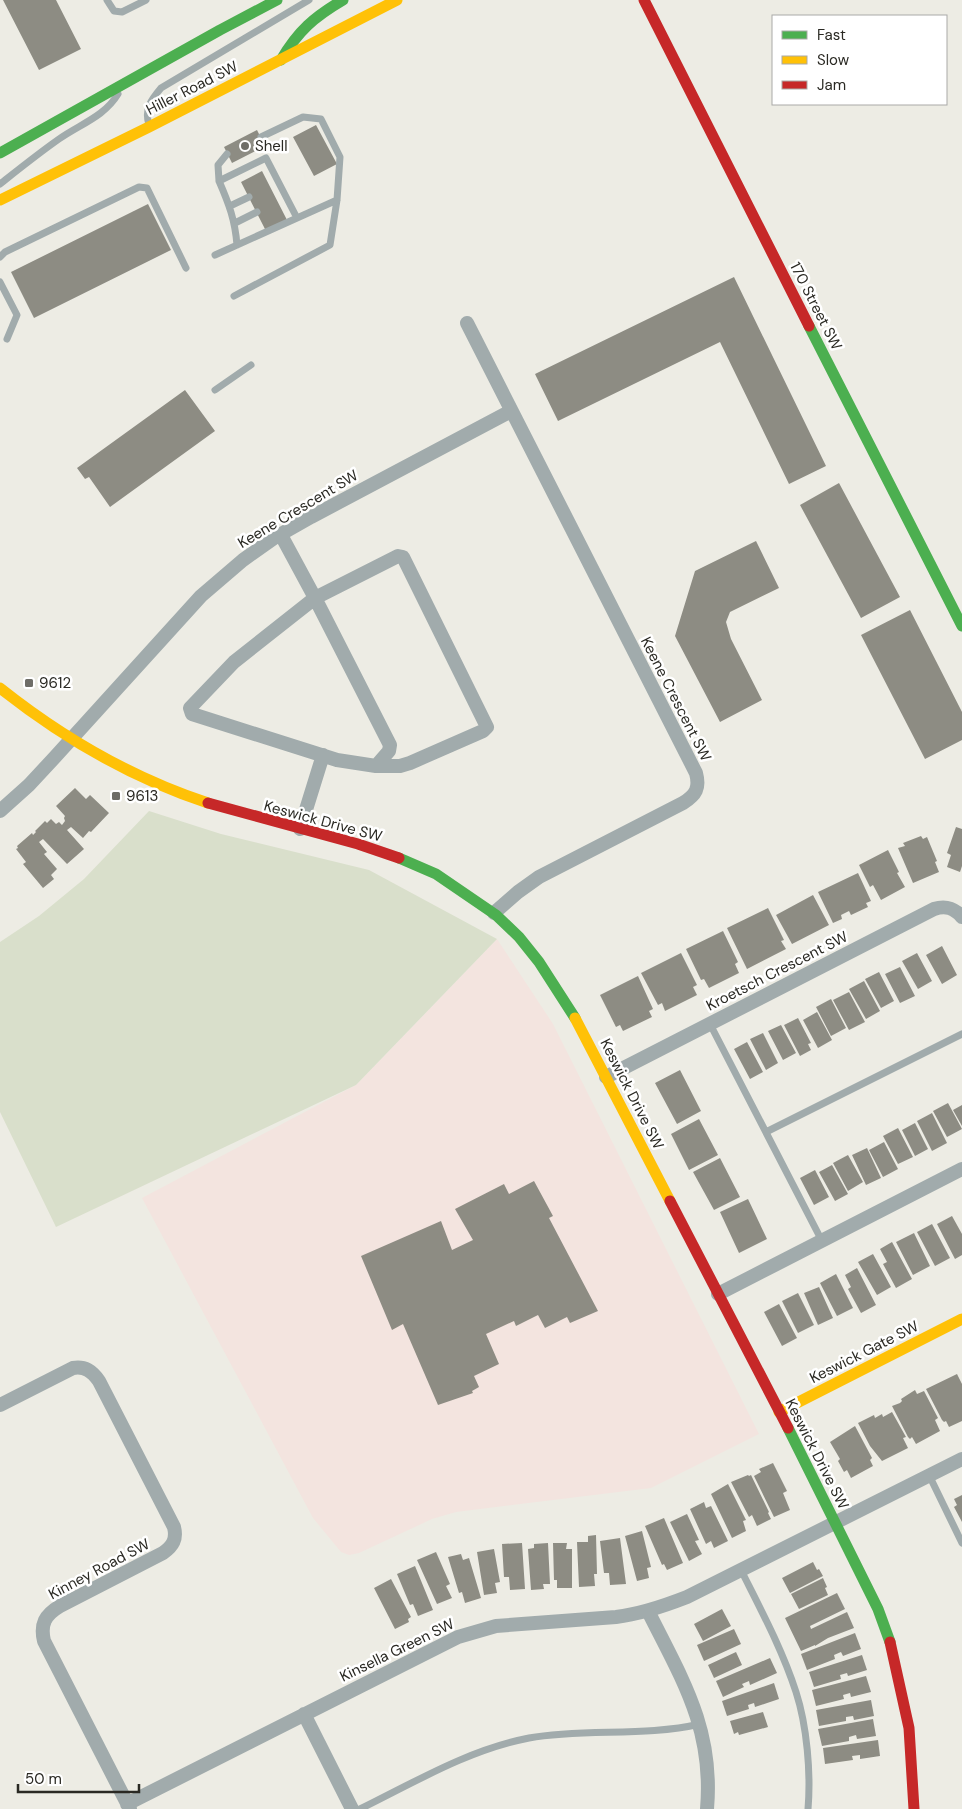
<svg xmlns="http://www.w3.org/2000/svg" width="962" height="1809" font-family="'DM Sans',sans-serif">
<rect width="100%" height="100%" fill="#edece4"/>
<!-- education -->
<path fill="#f3e4df" d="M497,939L553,1024L759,1434L651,1488L456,1512L432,1519L359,1553L349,1555L341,1552L313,1518L142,1198L356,1085Z"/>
<!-- green -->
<path fill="#d9dfcb" d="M149,811L221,834L369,870L497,939L356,1085L56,1227L0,1112V942L39,916L84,879Z"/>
<!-- building -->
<path fill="#8d8c83" d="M3,0H56L81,49L39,70Z
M316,125L337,164L314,176L293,137Z
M257,130L265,146L232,163L224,147Z
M262,171L287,220L266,231L241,182Z
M148,204L171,250L34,318L11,272Z
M734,277L826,466L789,484L720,342L558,421L535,374Z
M185,390L215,431L110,507L89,477L85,479L77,468Z
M839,483L900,597L861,618L800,505Z
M756,541L779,588L730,612L726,622L731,639L762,700L720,722L675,636L695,571Z
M910,610L962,712V740L925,759L861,635Z
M75,788L86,799L90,795L109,813L91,832L89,831L83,838L71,827L67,830L84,849L67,864L43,839L39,842L47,852L44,854L57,869L51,875L54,879L43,888L23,864L26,862L16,849L18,848L17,846L32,833L33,835L36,832L35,831L45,821L47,823L51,819L56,824L59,822L62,825L65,821L64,818L65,816L56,806Z
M956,827L962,829V866L960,872L947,867L951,855L947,853Z
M921,836L923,839L927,837L937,861L935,862L939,872L913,883L898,848L905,846L903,843Z
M888,850L899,872L897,873L905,887L881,900L873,885L870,887L859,865Z
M858,873L871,901L866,903L868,907L851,915L849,911L841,915L842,919L833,923L818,892Z
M813,895L829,925L792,944L776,915Z
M768,908L784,940L781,941L786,949L747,969L727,928Z
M723,931L738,962L735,964L739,973L709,988L704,979L701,980L686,949Z
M942,946L957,975L942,984L926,955Z
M681,953L697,985L693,987L697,995L665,1011L662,1003L658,1005L641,973Z
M917,953L932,981L918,989L902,961Z
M900,967L915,996L900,1003L885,974Z
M879,972L894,1001L881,1008L865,979Z
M638,976L653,1009L649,1011L652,1017L623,1031L620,1025L616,1027L600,995Z
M864,981L880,1011L866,1019L849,989Z
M849,992L865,1022L849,1030L833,1000Z
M831,999L846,1028L831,1036L816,1007Z
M817,1012L832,1040L818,1048L803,1020Z
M798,1018L811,1043L808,1044L811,1050L800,1056L784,1025Z
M781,1025L796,1053L783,1060L768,1031Z
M763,1033L778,1063L766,1070L750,1039Z
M747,1042L763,1072L750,1079L734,1049Z
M680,1070L701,1111L677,1124L655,1083Z
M948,1103L962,1129L947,1137L933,1111Z
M962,1105V1126L953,1110Z
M932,1113L947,1143L932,1151L917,1121Z
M699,1119L718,1155L689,1170L671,1134Z
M915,1123L928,1149L915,1156L902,1130Z
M898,1128L913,1157L898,1164L883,1136Z
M884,1142L898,1169L883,1177L869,1150Z
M867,1148L881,1178L866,1185L852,1155Z
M848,1155L863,1182L848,1191L833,1163Z
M720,1158L740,1197L714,1210L693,1172Z
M832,1165L848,1194L835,1201L819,1172Z
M815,1170L829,1197L814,1205L800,1178Z
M534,1181L553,1216L549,1218L598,1311L570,1323L567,1317L545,1328L538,1315L516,1326L514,1321L486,1334L499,1364L474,1376L479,1387L472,1391L473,1393L438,1405L403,1324L392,1330L361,1256L441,1221L452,1250L473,1240L455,1209L504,1184L509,1194Z
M748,1199L767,1239L739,1253L720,1212Z
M952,1216L962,1234V1255L955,1259L937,1224Z
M932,1224L950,1258L935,1266L917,1232Z
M914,1233L930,1266L913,1275L896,1242Z
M892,1242L912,1279L896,1288L883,1264L887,1262L880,1249Z
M873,1254L891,1287L877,1295L858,1262Z
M857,1268L876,1305L861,1313L848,1289L851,1287L845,1275Z
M836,1274L853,1308L837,1316L820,1283Z
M819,1287L833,1318L818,1325L804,1293Z
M798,1293L814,1325L798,1333L782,1301Z
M779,1304L797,1338L782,1346L764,1312Z
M957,1374L962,1384V1421L949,1427L946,1421L944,1422L942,1420L926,1389Z
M915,1390L917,1394L924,1391L938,1418L935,1420L940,1431L916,1444L912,1437L910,1439L908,1437L892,1406L900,1403L902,1401L901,1399Z
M892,1412L906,1437L903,1438L908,1448L882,1461L870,1446L858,1423L874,1415L875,1418L882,1414L883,1417Z
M855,1426L872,1458L870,1460L873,1466L851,1478L847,1470L844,1472L838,1461L840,1459L830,1442Z
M773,1463L787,1491L783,1493L790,1510L774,1517L754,1476L761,1472L759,1469Z
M748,1475L749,1476L751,1475L769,1512L768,1513L771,1519L757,1526L752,1515L749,1517L731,1482Z
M728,1484L746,1520L743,1521L746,1531L732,1538L711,1494Z
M962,1495V1522L954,1507L957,1505L954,1499Z
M704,1502L706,1508L711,1506L728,1541L714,1548L711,1541L706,1544L690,1509Z
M687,1514L699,1540L695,1541L702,1554L689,1561L670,1522Z
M664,1518L683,1563L667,1570L664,1564L662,1565L645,1526Z
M642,1531L651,1567L647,1568L649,1578L637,1581L625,1536Z
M596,1535L597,1574H594L595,1586L579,1587L577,1542H588V1536Z
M620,1538L626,1584L610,1585L609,1573H604L600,1541Z
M522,1543L525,1589L510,1590L509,1577H504L502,1544Z
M548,1543L550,1584H543L544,1589L531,1590L528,1549L534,1548V1544Z
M553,1543H567L566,1549H572V1588H557V1580H554Z
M494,1549L500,1582L495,1583L497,1593L484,1595L477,1552Z
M436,1552L450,1584L446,1586L452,1598L437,1604L417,1560Z
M461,1554L463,1560L469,1558L481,1598L465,1603L462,1592L459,1593L448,1557Z
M813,1562L817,1570L819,1569L823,1576L790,1593L782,1578Z
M415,1566L433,1610L418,1616L413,1604L410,1605L397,1574Z
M823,1578L827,1587L825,1588L828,1595L799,1609L791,1594Z
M391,1579L411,1617L408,1619L409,1622L395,1629L374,1588Z
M837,1593L845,1609L810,1626L811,1629L847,1612L854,1628L828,1638L815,1646V1645L801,1651L785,1618Z
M722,1609L731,1626L703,1641L694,1624Z
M734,1629L741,1644L704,1661L697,1645Z
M855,1633L861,1649L843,1656L841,1652L834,1655L835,1659L807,1670L801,1654Z
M736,1652L742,1665L714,1678L708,1665Z
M862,1655L867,1670L848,1676L847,1673L840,1675L841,1679L814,1687L809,1672Z
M770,1658L777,1673L750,1685L749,1681L742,1684L744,1687L723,1697L716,1681Z
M866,1676L871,1692L851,1697L850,1693L843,1695L844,1699L816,1706L812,1690Z
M774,1683L779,1699L755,1707L754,1703L748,1705L749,1709L727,1716L722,1701Z
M871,1700L874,1716L854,1720L853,1716L846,1717V1721L819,1726L816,1710Z
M763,1712L768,1727L739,1735L738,1732L734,1734L730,1721Z
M873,1719L876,1736L857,1739L856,1735L849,1737V1741L822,1746L818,1729Z
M878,1740L880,1756L860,1759V1755L852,1756L853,1760L825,1764L823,1748Z"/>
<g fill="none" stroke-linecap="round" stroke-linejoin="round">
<!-- lane -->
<path stroke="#a1abac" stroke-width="7" d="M107,0L114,11L122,12L146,0
M149,125C144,109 151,100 161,88L309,0
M219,181L218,165L227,154
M0,184C19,169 39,153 59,139C80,124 104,117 118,94
M230,206L249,197
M235,223L257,212
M237,245C235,220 229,204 219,181L266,158L297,218
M215,255L337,200
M0,257L5,252L139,187L147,188L186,268
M0,282L17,315L7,339
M234,296L330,245L337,200L340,157L321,119L303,117L261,137
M215,390L251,365
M710,1024L822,1241
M766,1132L962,1034
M929,1475L962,1543
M741,1570C761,1610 782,1649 796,1692C807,1726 811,1773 808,1809
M360,1809C415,1782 468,1750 529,1738C585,1728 644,1737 700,1724"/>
<!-- street -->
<path stroke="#a1abac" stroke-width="14" d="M467,323L696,773C700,788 696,795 683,803L539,877L518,892L494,913
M281,535L315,598L234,662L190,708L192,714L337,760L376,766L389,751L390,745L315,598L398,556L403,557L487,727L483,731L410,763L400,766H376
M0,811L29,785L55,757L201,596L243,560L274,538L311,517L511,411
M300,829L323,755
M606,1077L934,909C946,905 954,908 962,917
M718,1294L962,1169
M0,1405L73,1368C85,1366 92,1371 99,1381L174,1527C177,1539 173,1546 163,1553L60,1606C45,1615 40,1624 44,1641L130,1809
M648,1611C682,1679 714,1729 707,1809
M304,1714L352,1809
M127,1804L458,1637L496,1626L616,1617C641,1614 664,1606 687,1597L962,1459"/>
<!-- fast -->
<path stroke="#4caf50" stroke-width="11" d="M281,60C298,31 314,17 343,0
M0,153L220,30L277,0
M809,326L962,626
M399,858L436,874L496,915L519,937L539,962L575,1018
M788,1428L878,1609L890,1642"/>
<!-- slow -->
<path stroke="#ffc107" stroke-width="11" d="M0,200L149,127L397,0
M0,688C63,738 132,778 208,803
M575,1018L670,1201
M779,1412L962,1319"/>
<!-- jam -->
<path stroke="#c62828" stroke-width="11" d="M644,0L809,326
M208,803L358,844L399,858
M670,1201L788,1428
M890,1642L909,1728L914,1809"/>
</g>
<!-- markers -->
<g fill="#6e6d67" stroke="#fff" stroke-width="2">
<circle cx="245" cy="146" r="5"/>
<rect x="24" y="678" width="10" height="10" rx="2.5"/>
<rect x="111" y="791" width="10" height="10" rx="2.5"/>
</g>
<g text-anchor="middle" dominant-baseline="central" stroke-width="5" stroke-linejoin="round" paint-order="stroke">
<!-- street labels -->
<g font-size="15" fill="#2a2923" stroke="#fff">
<text transform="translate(192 88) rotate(-27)">Hiller Road SW</text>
<text transform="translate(816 306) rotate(63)">170 Street SW</text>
<text transform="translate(298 509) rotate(-31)">Keene Crescent SW</text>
<text transform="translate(676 699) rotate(63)">Keene Crescent SW</text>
<text transform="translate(323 821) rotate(15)">Keswick Drive SW</text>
<text transform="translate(777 971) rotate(-27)">Kroetsch Crescent SW</text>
<text transform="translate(632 1094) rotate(63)">Keswick Drive SW</text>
<text transform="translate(864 1352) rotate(-27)">Keswick Gate SW</text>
<text transform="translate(817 1454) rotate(63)">Keswick Drive SW</text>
<text transform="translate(99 1569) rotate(-28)">Kinney Road SW</text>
<text transform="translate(397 1650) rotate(-26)">Kinsella Green SW</text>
</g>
<!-- poi labels -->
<g font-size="15" fill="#2a2923" stroke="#fff" text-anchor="start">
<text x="255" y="146">Shell</text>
<text x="39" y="683">9612</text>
<text x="126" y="796">9613</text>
</g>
</g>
<!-- legend -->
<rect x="772" y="15" width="175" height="90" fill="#ffffff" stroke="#aaa9a7"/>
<rect x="782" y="31" width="25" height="8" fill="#4caf50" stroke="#aaa9a7"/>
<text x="817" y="40" font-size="15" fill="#2a2923">Fast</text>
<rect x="782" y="56" width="25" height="8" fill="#ffc107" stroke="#aaa9a7"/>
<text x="817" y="65" font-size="15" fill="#2a2923">Slow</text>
<rect x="782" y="81" width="25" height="8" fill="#c62828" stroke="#aaa9a7"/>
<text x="817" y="90" font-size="15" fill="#2a2923">Jam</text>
<!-- scale -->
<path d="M18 1784v8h121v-8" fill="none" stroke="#2a2923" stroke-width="2.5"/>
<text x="25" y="1784" font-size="15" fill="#2a2923" stroke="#ffffff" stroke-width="4" paint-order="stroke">50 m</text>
</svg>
